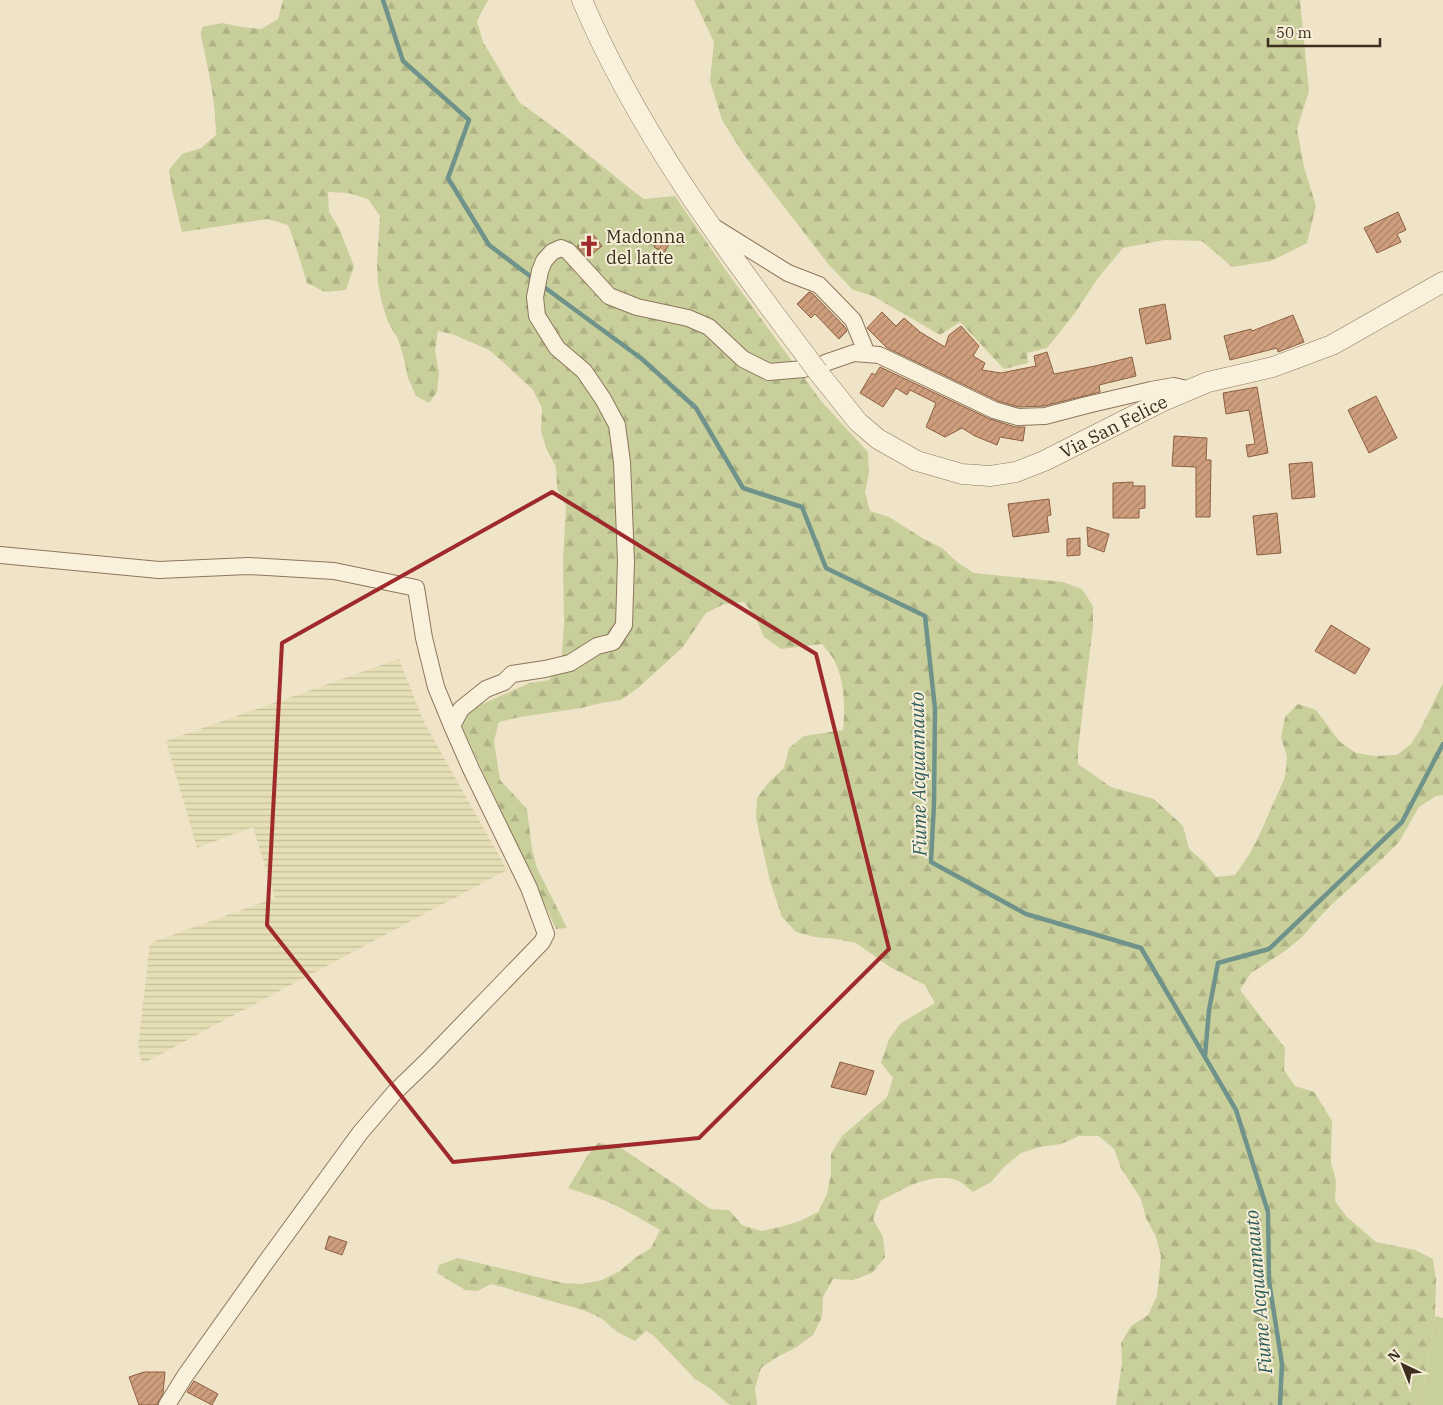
<svg xmlns="http://www.w3.org/2000/svg" width="1443" height="1405" font-family="'IBM Plex Serif',serif">
<defs>
<pattern id="farmland-rules" width="6" height="5" patternUnits="userSpaceOnUse" patternTransform="scale(1.25)"><rect width="6" height="5" fill="#e6deb5"/><path d="M0 2.5h6" fill="none" stroke="#c6bf9b"/></pattern>
<pattern id="forest-firs" width="22" height="20" patternUnits="userSpaceOnUse" patternTransform="scale(1.25)"><rect width="22" height="20" fill="#c9cf9b"/><path d="M5 1l3.5 6h-7zM16 11l3.5 6h-7z" fill="#aeb285"/></pattern>
<pattern id="building-hatch" width="6" height="6" patternUnits="userSpaceOnUse" patternTransform="scale(1.25)"><rect width="6" height="6" fill="#cf9f7d"/><path d="M-1 1l2-2M0 6l6-6M5 7l2-2" fill="none" stroke="#a98266"/></pattern>
</defs>
<rect width="100%" height="100%" fill="#f0e4c8"/>
<!-- farmland -->
<path fill="url(#farmland-rules)" d="M399,659L424,722L507,870L142,1064L138,1046L150,943L275,898L253,827L197,848L166,741Z"/>
<!-- forest -->
<path fill="url(#forest-firs)" d="M283,0H488L477,21L483,42L519,102L568,138L628,187L644,199L675,196L725,269L821,401L868,452L869,472L865,492L870,511L889,517L924,539L942,548L957,562L974,573L1063,582L1082,589L1093,606V626L1078,749V764L1111,787L1154,799L1183,826L1189,849L1204,862L1216,877L1235,875L1247,858L1257,840L1285,777L1287,757L1281,738L1285,717L1298,704L1316,710L1340,742L1356,753L1375,756L1397,755L1411,744L1421,728L1443,683V795L1436,796L1419,807L1399,842L1384,857L1328,908L1301,938L1285,951L1251,973L1240,990L1285,1048L1284,1070L1295,1086L1314,1092L1332,1121L1331,1162L1336,1181L1335,1201L1347,1217L1376,1242L1415,1250L1433,1259L1436,1279L1435,1316L1424,1383L1415,1405H1116L1122,1363L1121,1343L1131,1326L1148,1315L1157,1296L1161,1256L1156,1237L1146,1218L1141,1199L1121,1168L1114,1149L1099,1136H1079L1061,1144L1040,1147L1021,1153L1004,1167L991,1182L973,1192C968,1188 962,1182 956,1180C931,1171 902,1190 880,1201L873,1219L883,1237L885,1257L872,1273L853,1280L833,1279L823,1297L822,1317L813,1335L795,1348L777,1357L761,1368L755,1388L757,1405H731L727,1403L711,1389L695,1379L653,1335L646,1331L635,1341L617,1332L601,1318L583,1310L491,1284L477,1291L465,1290L437,1273L439,1265L458,1258L563,1283L583,1284L602,1280L620,1271L635,1258L651,1248L660,1230L625,1210L606,1201L568,1188L588,1155L598,1143L618,1146L678,1186L710,1209L729,1210L742,1225L761,1231L780,1227L800,1221L818,1212L827,1194L831,1174V1154L842,1136L887,1097L893,1078L881,1063L889,1039L901,1023L935,1003L925,985L890,967L856,943L836,939L815,937L796,932L782,917L770,881L760,837L756,817L757,798L769,782L784,768L789,748L804,736L843,730C845,708 845,681 834,660C831,654 826,649 822,644L781,649L764,637L756,618L744,602L724,604L706,613L683,647L638,688L621,700L601,703L581,708L520,717L499,722L494,741L500,780L527,809L532,849L537,868L567,928L556,929L462,727L471,709L530,683L549,680L561,664L564,624L563,561L566,506L557,488L556,467L547,450L541,431L542,408L533,390L504,363L489,350L452,334L438,331L435,351L439,372L437,392L429,403L416,396L408,378L404,359L398,339L388,322L382,303L378,283L377,263L380,216L368,199L348,193L328,192L329,212L339,228L354,266L346,290L325,292L307,283C301,264 296,244 288,225L268,219L182,232L172,190L169,170L182,154L201,148L216,135C216,101 208,69 201,36L202,27L222,23L242,27L261,29L278,19Z
M694,0H1300L1309,91L1297,129L1304,167L1316,206L1307,243L1271,261L1232,267L1202,241L1164,240L1123,248L1098,278L1075,313L1047,348L1027,353L1028,363L1004,369L960,322L940,335L873,296L853,290L829,265L744,155L722,120L710,81L714,42Z"/>
<!-- garden -->
<path fill="#c9cf9b" d="M1435,1316L1443,1318V1405H1415L1424,1383Z"/>
<g fill="none" stroke-linecap="round" stroke-linejoin="round">
<!-- stream -->
<path stroke="#6f938a" stroke-width="4.5" d="M383,0L403,61L469,120L448,178L489,245L530,276
M544,287L642,359L696,408L743,488L802,507L826,568L925,616L935,709L934,803L931,862L1026,914L1141,948L1236,1110L1268,1212L1269,1281L1282,1364L1280,1405
M1205,1056L1209,1010L1218,963L1269,949L1402,822L1443,744"/>
</g>
<!-- building -->
<path fill="url(#building-hatch)" stroke="#8d5f41" d="M1398,212L1406,230L1397,234L1401,242L1377,253L1364,228Z
M662,233L672,239L664,253L654,247Z
M593,234L602,246L587,258L577,246Z
M809,292L813,294L844,326L847,331L839,339L815,314L811,318L797,304Z
M1165,304L1171,339L1146,344L1139,309Z
M882,312L896,326L904,318L920,332L945,347L949,335L961,326L979,346L973,356L985,363L982,370L1001,373L1036,366L1034,356L1047,352L1054,374L1095,366L1132,357L1136,376L1099,385L1100,392L1044,406L1019,407L998,401L887,348L867,328Z
M1293,315L1304,342L1278,352L1277,348L1230,360L1224,336L1251,329L1252,331Z
M880,367L990,419L1015,427H1025L1023,441L1000,437L997,445L975,436L962,428L945,437L926,427L936,403L910,390L907,395L896,388L883,407L860,393L872,373L875,375Z
M1257,387L1268,453L1248,457L1246,445L1255,444L1249,410L1226,414L1223,393Z
M1376,396L1397,438L1369,453L1348,410Z
M1174,436L1207,438L1206,460H1211L1210,517H1196V467L1172,466Z
M1312,462L1315,497L1292,499L1289,464Z
M1133,482V486H1145V508L1139,509V518H1113V483Z
M1049,499L1051,515L1047,516L1049,532L1013,537L1008,504Z
M1277,513L1281,553L1257,555L1253,516Z
M1087,527L1109,534L1104,552L1088,546Z
M1080,538V555L1067,556V539Z
M1331,625L1370,649L1355,674L1315,651Z
M840,1062L874,1071L866,1095L831,1087Z
M329,1236L347,1242L342,1255L325,1249Z
M144,1372H165L163,1393L157,1405H139L129,1377Z
M194,1381L218,1394L212,1405L187,1392Z"/>
<g fill="none" stroke-linecap="round" stroke-linejoin="round">
<!-- minor casing -->
<g stroke="#8d765c" stroke-width="18">
<path id="minor" d="M714,227L788,273L819,285L853,320L867,354
M825,363L854,353L879,355L994,410L1018,417L1045,416L1087,405L1151,390L1174,386L1191,390
M0,555L159,570L248,566L334,571L416,588L424,638L436,687L452,726
M167,1405L185,1376L266,1262L360,1133L395,1092L427,1061L542,942L546,934L529,888L471,769L452,726L461,709L486,689L504,682L512,674L545,669L570,663L597,646L613,642L624,625L626,561L622,462L617,425L603,399L584,371L557,348L537,316L535,297L540,271L544,261L552,252L561,248L568,251L609,296L637,307L688,318L709,327L743,359L769,372L804,369"/>
</g>
<!-- tertiary casing -->
<g stroke="#8d765c" stroke-width="21">
<g id="tertiary">
<path d="M582,0C637,130 722,245 807,357"/>
<path id="s1" d="M818,372L858,422L878,439L917,461L962,474L990,476L1016,472L1044,461L1163,401L1208,382L1273,367L1332,345L1443,282"/>
</g>
</g>
<!-- minor -->
<use href="#minor" stroke="#faf1dc" stroke-width="16"/>
<!-- tertiary -->
<use href="#tertiary" stroke="#faf1dc" stroke-width="20"/>
<!-- tertiary-bridge casing -->
<g stroke="#8d765c" stroke-width="21" stroke-linecap="butt">
<path id="tertiary-bridge" d="M807,357L818,372"/>
</g>
<!-- tertiary-bridge -->
<use href="#tertiary-bridge" stroke="#faf1dc" stroke-width="20"/>
</g>
<!-- marked area -->
<path fill="none" stroke="#9e2a2b" stroke-width="4" stroke-linejoin="round" d="M552,492L816,654L889,949L699,1138L453,1162L267,925L282,643Z"/>
<!-- icons -->
<defs>
<g id="church-bare" transform="scale(1.725)"><path d="M-1.2-6h2.4v3.5h3.3v2.4h-3.3V6h-2.4V-.1h-3.3v-2.4h3.3Z" fill="#9e2a2b" stroke="#f7eed8" stroke-width="2.5" paint-order="stroke"/></g>
</defs>
<g fill-rule="evenodd">
<use href="#church-bare" x="589" y="246"/>
</g>
<g text-anchor="middle" dominant-baseline="central" stroke-width="4" stroke-linejoin="round" paint-order="stroke">
<!-- poi labels -->
<g font-size="18" fill="#3d2e20" stroke="#f7eed8" text-anchor="start">
<text x="606" y="236">Madonna<tspan x="606" dy="21">del latte</tspan></text>
</g>
<!-- street labels -->
<g font-size="18" fill="#3d2e20" stroke="#f7eed8">
<text stroke="none"><textPath href="#s1" startOffset="344">Via San Felice</textPath></text>
</g>
<!-- water labels -->
<g font-size="19" font-style="italic" fill="#2f5d5a" stroke="#f7eed8">
<text transform="translate(918 774) rotate(-91)">Fiume Acquannauto</text>
<text transform="translate(1258 1292) rotate(-95)">Fiume Acquannauto</text>
</g>
</g>
<!-- north arrow -->
<g transform="translate(1403 1365) rotate(317)" stroke="#f7eed8" stroke-width="4" paint-order="stroke">
<path d="M0-4L9 19L0 12L-9 19Z" fill="#3d2e20"/>
<text y="-8" font-size="14" font-weight="bold" text-anchor="middle" fill="#3d2e20">N</text>
</g>
<!-- scale -->
<path d="M1268 38v8h112v-8" fill="none" stroke="#3d2e20" stroke-width="2.5"/>
<text x="1276" y="38" font-size="15" fill="#3d2e20" stroke="#f7eed8" stroke-width="4" paint-order="stroke">50 m</text>
</svg>
